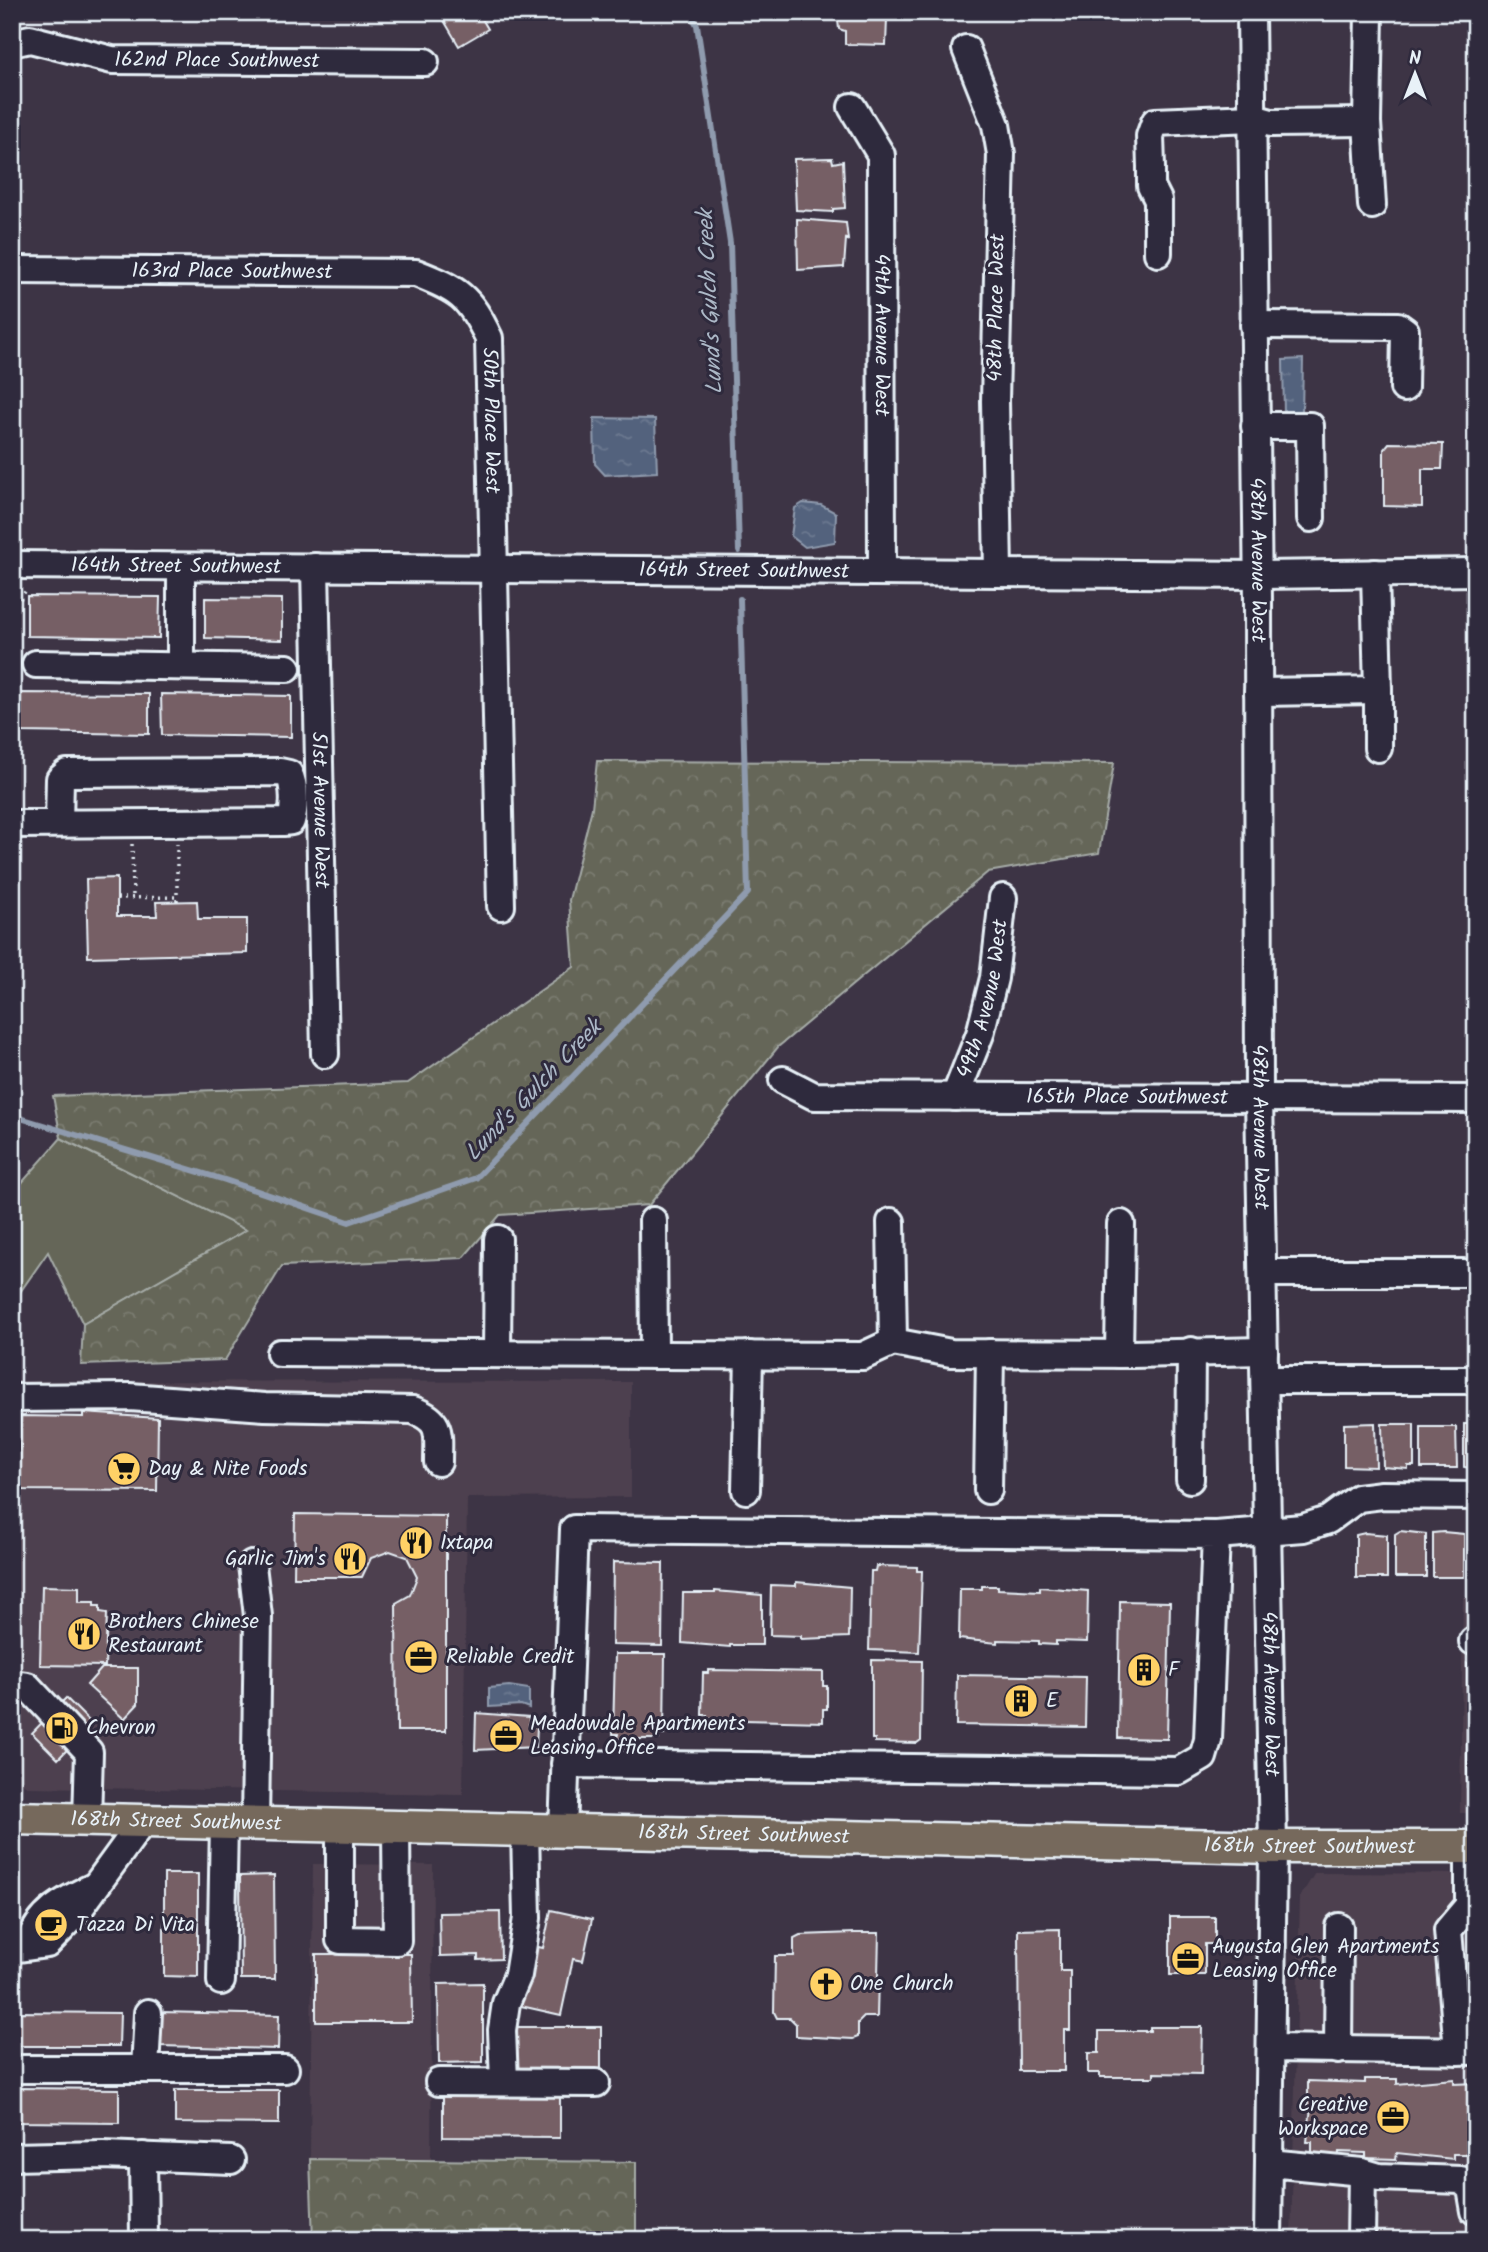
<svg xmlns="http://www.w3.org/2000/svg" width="1488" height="2252" font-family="Kalam,sans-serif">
<defs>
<pattern id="forest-crowns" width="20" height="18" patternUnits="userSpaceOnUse" patternTransform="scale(1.75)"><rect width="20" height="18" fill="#656658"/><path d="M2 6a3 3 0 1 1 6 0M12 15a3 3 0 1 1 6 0" fill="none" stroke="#7b7c71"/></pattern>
<pattern id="water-ripples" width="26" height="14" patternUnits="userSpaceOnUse" patternTransform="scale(1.75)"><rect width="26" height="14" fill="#53627d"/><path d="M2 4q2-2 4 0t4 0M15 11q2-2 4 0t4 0" fill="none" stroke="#6c7990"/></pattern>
</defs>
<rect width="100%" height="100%" fill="#3d3445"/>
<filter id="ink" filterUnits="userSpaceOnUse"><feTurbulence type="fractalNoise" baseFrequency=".0143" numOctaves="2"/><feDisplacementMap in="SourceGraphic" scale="14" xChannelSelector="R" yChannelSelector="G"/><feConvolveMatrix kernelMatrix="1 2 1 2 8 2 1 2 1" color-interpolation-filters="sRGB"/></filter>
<g filter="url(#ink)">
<!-- built -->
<path fill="#4e414f" d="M12,1381L631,1382V1497L467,1498L463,1794L29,1787L12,1778Z
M1463,1597H1476V1813H1460Z
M313,1864L433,1865L431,2159H310Z
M1315,1873L1476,1874V2240H1291L1300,1897Z"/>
<!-- grass -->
<path fill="#656658" stroke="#a6aca8" stroke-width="2" d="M61,1138L247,1230L83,1324L48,1252L18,1295L12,1194Z"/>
<!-- forest -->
<path fill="url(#forest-crowns)" stroke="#a6aca8" stroke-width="2" d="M597,761L1114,763L1099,853L988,872L778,1047L649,1205L500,1215L463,1258L282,1266L225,1360L81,1365L83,1324L246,1230L61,1138L53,1096L408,1083L574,967L569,900L592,808Z
M310,2159L636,2162V2240H313Z"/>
<!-- water -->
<path fill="url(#water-ripples)" stroke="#8f9bae" stroke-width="2" d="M1303,359L1302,416L1284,415L1283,360Z
M594,418L655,419L657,472L605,475L595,464Z
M803,503L821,505L836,513L835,542L805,547L791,536L795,508Z
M509,1686L529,1689V1708L521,1705L489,1707V1688Z"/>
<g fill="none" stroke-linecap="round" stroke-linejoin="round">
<!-- stream -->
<path stroke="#8f9bae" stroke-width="6" d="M690,12L697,25L730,243L739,551
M17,1117L225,1180L349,1222L476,1178L748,893L740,599"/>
</g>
<!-- building -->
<path fill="#765e65" stroke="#e8f1f8" stroke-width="2" d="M439,12H478L488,29L459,46Z
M837,12H881V18H887L886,45L845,44V31L839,29Z
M832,158L833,163L843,161L845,208L833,209V212L796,210L794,159Z
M797,219L846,223L848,240L846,239L844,267L798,270Z
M1389,443L1443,444L1442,469H1422V507L1384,506V449Z
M27,596L160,597L159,638L27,636Z
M205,598L282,599V640L205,638Z
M19,693L149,694V734L20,732Z
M161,694L291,696V737L162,735Z
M117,878V916H157L156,902L197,901L198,919H247V953L88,957L86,879Z
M83,1413L158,1418L157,1491L19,1490L20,1416L83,1417Z
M1375,1423L1376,1467L1344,1466V1424Z
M1382,1424H1414V1466H1408V1469L1383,1467Z
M1464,1424H1476V1469L1464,1467Z
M1421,1427H1456L1457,1468H1421Z
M295,1514L446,1516V1731H397L396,1603L410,1595L417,1577L407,1557L390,1551L371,1558L362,1577H294Z
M1400,1531L1426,1534V1577H1395V1534Z
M1443,1532L1464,1534V1577H1433V1533Z
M1365,1533L1387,1535V1578H1356V1535Z
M1472,1533H1476V1576H1472Z
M613,1562L663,1563L662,1646L612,1645Z
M876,1566L917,1567V1571H922L919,1652L869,1650L871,1571H875Z
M796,1582L850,1587L849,1637L801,1639V1636L770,1635L771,1585L796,1586Z
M42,1586L79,1587V1602H94V1606H100V1612L107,1613L105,1666L40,1665Z
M982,1586H998V1589L1040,1591V1587L1088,1591L1087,1642L1056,1641V1645L1039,1644V1641L997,1640V1643L959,1639L960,1589H982Z
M715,1591L762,1595V1645H730V1647L682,1643L683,1593H715Z
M1120,1601L1170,1602L1167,1739L1118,1738Z
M615,1654H665L664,1735H659V1739H617L618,1734H613Z
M872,1660L922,1661L921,1740L917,1743L875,1742V1739H872Z
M1467,1663H1476V1787H1467Z
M102,1668H138V1704L124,1719L87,1685Z
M708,1670L823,1672V1686H827V1709H823V1722L707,1719V1715H702L703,1673H708Z
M957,1675L1086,1677L1085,1727L956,1725Z
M66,1698L92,1724L58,1759L32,1733Z
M476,1713L529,1717V1726H537L536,1747L475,1750Z
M164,1874H198V1977L164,1976Z
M274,1875L275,1979H241L240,1876Z
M551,1910L592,1919L583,1961L573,1959L561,2015L521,2006L534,1946L543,1948Z
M500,1912L501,1959L478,1960V1955L440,1956L439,1913Z
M1170,1917H1215V1944H1205V1975H1170Z
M1060,1929V1971H1070V2030H1064V2071H1019L1018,1930Z
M855,1933H879L877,2017H864L858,2023V2037L853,2039L796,2036V2024L790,2018H777L774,2012L775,1956H794V1938L800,1935Z
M316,1954H411L412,2022H316Z
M483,1983V2062L439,2063L438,1984Z
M16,2012L120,2013L119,2046H16Z
M161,2012L279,2015L278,2049L160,2046Z
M517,2027H601V2072H517Z
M1150,2027H1202L1201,2074L1154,2073V2077H1100V2073H1088V2053H1099V2031H1150Z
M1365,2079H1397V2084L1454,2079V2084L1476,2083V2154H1453V2159L1397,2153L1396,2159L1366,2158V2153L1339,2152L1338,2160L1312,2159V2142H1307L1311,2107L1308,2106V2081L1365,2083Z
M15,2088L119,2089V2123L15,2122Z
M175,2090H279V2124L175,2123Z
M443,2095L560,2096V2138L443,2137Z"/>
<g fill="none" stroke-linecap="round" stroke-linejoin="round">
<!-- minor casing -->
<g stroke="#e8f1f8" stroke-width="32">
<g id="minor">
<path id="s1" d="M1251,12L1258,602L1259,1097L1273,1847L1268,2240"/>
<path d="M1369,12L1367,122L1372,205"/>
<path id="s2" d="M12,43L30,39L112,60L425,62"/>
<path d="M966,49L996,125L1001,154L995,401L998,573"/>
<path id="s3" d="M852,107L881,155L882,572"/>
<path d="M1158,253V200L1151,186V167L1150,136L1155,122L1253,118L1271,123L1367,122"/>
<path id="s4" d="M12,270L416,273C459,290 469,296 489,338L501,906"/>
<path d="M1254,325L1398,326L1405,331L1404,388"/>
<path d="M1255,426H1310L1311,518"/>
<path id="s5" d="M12,565L1258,575L1476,572"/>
<path id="s6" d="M315,567L325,1054"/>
<path d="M181,568V666"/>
<path d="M36,664L287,668"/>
<path d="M1378,690V748"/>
<path d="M1258,692L1378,690L1375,573"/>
<path d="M12,824L283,822L291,821C295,808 295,786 289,774L280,772L67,773L60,779L59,823"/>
<path id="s7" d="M783,1080L814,1096L1476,1099"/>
<path id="s8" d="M955,1097L980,1034L994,978L1003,898"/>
<path d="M653,1221L654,1355"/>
<path d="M891,1222L893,1342"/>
<path d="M1263,1273H1463"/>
<path d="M280,1353L863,1356L893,1342L951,1353L1132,1354L1264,1351"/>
<path d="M497,1354L498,1239"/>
<path d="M1119,1354L1121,1224"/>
<path d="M1265,1380H1476"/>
<path d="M12,1398L130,1397L265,1407L413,1410C443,1421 438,1434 438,1462"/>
<path d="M1190,1479L1191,1351"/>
<path d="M746,1490L749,1355"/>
<path d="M988,1490L990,1353"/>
<path d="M1216,1535L1303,1528L1328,1520L1358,1498L1382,1495L1476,1496"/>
<path d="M252,1565L258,1616L255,1824"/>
<path d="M1473,1641H1476"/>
<path d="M12,1684L27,1686L89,1752L87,1820"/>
<path d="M340,1825V1940L397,1941L396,1827"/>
<path d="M563,1831L574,1529L1216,1535L1208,1740L1203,1757L1179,1771L565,1764"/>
<path d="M1469,1847V1905L1476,1909"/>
<path d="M28,1945C40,1913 64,1900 93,1887"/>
<path d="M12,1949L47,1944L74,1916L143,1821"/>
<path d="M221,1981L224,1823"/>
<path d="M1271,2048L1476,2051"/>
<path d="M1338,2050L1339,1927"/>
<path d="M1458,2051L1448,1930L1469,1905"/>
<path d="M12,2069H285"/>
<path d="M145,2069L148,2013"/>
<path d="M439,2082L596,2083"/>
<path d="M504,2082L502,2030L506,2003L518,1975L527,1918L525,1830"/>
<path d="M143,2156L144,2240"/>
<path d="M12,2157L103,2155L231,2160"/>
<path d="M1269,2163L1362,2172L1361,2240"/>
<path d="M1362,2172L1379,2177L1461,2180L1471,2188L1475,2211"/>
</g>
</g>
<!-- major casing -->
<g stroke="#e8f1f8" stroke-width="37">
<g id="major">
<path id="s9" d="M12,1818L1273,1847H1476"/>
</g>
</g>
<!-- path -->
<path stroke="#e8f1f8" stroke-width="3.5" stroke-dasharray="2 5" stroke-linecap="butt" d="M12,618L13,610L26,590
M12,637L15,652
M132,844L133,897
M117,898L177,897
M177,901V844"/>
<!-- minor -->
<use href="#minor" stroke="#2f2a3d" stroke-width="26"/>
<!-- major -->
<use href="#major" stroke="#76695c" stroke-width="32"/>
</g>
</g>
<!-- icons -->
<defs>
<g id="supermarket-disc" transform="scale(1.75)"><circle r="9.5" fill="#ffd166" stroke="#2f2a3d"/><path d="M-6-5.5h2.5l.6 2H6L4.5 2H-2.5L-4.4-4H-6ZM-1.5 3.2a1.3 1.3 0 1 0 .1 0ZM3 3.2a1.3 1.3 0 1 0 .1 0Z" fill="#111"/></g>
<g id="restaurant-disc" transform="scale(1.75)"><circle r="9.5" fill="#ffd166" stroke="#2f2a3d"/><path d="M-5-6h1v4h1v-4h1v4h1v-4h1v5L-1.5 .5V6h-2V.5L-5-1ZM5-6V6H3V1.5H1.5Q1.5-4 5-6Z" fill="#111"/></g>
<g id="office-disc" transform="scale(1.75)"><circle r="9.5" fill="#ffd166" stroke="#2f2a3d"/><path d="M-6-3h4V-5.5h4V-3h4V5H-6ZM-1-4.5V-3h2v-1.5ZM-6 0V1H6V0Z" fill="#111"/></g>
<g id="building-disc" transform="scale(1.75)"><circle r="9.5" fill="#ffd166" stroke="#2f2a3d"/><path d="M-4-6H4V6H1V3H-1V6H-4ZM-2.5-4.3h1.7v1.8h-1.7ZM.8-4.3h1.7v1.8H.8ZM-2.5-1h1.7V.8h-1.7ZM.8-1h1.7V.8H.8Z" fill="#111"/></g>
<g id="fuel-disc" transform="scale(1.75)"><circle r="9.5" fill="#ffd166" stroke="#2f2a3d"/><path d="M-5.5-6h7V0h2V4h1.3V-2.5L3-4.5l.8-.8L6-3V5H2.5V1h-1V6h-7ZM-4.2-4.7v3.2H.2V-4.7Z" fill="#111"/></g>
<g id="cafe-disc" transform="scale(1.75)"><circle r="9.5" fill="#ffd166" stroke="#2f2a3d"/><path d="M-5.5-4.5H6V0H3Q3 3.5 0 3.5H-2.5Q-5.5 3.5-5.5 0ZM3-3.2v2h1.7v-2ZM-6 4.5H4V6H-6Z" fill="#111"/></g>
<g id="church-disc" transform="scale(1.75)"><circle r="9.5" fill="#ffd166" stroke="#2f2a3d"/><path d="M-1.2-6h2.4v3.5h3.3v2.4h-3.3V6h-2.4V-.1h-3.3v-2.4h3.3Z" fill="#111"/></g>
</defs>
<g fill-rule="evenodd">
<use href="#supermarket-disc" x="124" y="1469"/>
<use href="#restaurant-disc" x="416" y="1543"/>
<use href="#restaurant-disc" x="350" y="1559"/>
<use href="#restaurant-disc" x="84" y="1634"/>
<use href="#office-disc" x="421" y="1657"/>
<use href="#building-disc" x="1144" y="1670"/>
<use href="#building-disc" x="1021" y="1701"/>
<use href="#fuel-disc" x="62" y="1728"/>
<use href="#office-disc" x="506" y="1736"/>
<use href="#cafe-disc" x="51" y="1925"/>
<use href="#office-disc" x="1188" y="1959"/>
<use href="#church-disc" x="826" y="1984"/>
<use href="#office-disc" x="1393" y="2117"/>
</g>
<g text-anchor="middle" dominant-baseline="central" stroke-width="6" stroke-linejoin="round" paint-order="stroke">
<!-- street labels -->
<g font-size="21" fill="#e8f1f8" stroke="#2f2a3d">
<text stroke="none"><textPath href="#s2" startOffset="208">162nd Place Southwest</textPath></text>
<text stroke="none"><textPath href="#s4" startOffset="220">163rd Place Southwest</textPath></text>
<text transform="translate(997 308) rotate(-89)">48th Place West</text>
<text stroke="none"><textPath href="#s3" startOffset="236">49th Avenue West</textPath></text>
<text stroke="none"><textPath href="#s4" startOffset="588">50th Place West</textPath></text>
<text stroke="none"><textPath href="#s1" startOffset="548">48th Avenue West</textPath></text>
<text stroke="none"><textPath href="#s5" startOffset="164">164th Street Southwest</textPath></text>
<text stroke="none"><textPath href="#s5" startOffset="732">164th Street Southwest</textPath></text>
<text stroke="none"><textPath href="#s6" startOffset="243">51st Avenue West</textPath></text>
<text stroke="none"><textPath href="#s8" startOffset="103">49th Avenue West</textPath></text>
<text stroke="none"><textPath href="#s7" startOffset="348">165th Place Southwest</textPath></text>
<text stroke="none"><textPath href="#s1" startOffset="1115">48th Avenue West</textPath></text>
<text stroke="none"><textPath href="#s1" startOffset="1682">48th Avenue West</textPath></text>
<text stroke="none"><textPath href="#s9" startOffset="164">168th Street Southwest</textPath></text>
<text stroke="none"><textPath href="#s9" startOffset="732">168th Street Southwest</textPath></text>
<text stroke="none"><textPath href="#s9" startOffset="1298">168th Street Southwest</textPath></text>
</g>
<!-- poi labels -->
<g font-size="21" fill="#e8f1f8" stroke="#2f2a3d" text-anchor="start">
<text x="148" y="1469">Day &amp; Nite Foods</text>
<text x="440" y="1543">Ixtapa</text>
<text x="326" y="1559" text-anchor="end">Garlic Jim's</text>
<text x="108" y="1622">Brothers Chinese<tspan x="108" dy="24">Restaurant</tspan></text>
<text x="446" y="1657">Reliable Credit</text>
<text x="1168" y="1670">F</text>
<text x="1046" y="1701">E</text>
<text x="530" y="1724">Meadowdale Apartments<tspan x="530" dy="24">Leasing Office</tspan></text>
<text x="86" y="1728">Chevron</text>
<text x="76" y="1925">Tazza Di Vita</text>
<text x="1212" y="1947">Augusta Glen Apartments<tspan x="1212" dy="24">Leasing Office</tspan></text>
<text x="850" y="1984">One Church</text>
<text x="1368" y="2105" text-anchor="end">Creative<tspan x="1368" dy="24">Workspace</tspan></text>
</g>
<!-- water labels -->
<g font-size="23" font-style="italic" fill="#acb8c7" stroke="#2f2a3d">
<text transform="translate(711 302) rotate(-93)">Lund's Gulch Creek</text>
<text transform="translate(534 1091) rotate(-46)">Lund's Gulch Creek</text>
</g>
</g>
<!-- margin -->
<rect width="1488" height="2252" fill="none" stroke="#2f2a3d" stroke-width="42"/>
<rect x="21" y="21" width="1446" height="2210" fill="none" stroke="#e8f1f8" stroke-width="2.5" filter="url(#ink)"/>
<!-- north arrow -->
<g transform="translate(1415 74)" stroke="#2f2a3d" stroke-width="5" paint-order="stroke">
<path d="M0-5L12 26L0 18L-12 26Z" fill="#e8f1f8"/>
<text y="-10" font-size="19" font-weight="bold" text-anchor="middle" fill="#e8f1f8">N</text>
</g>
</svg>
